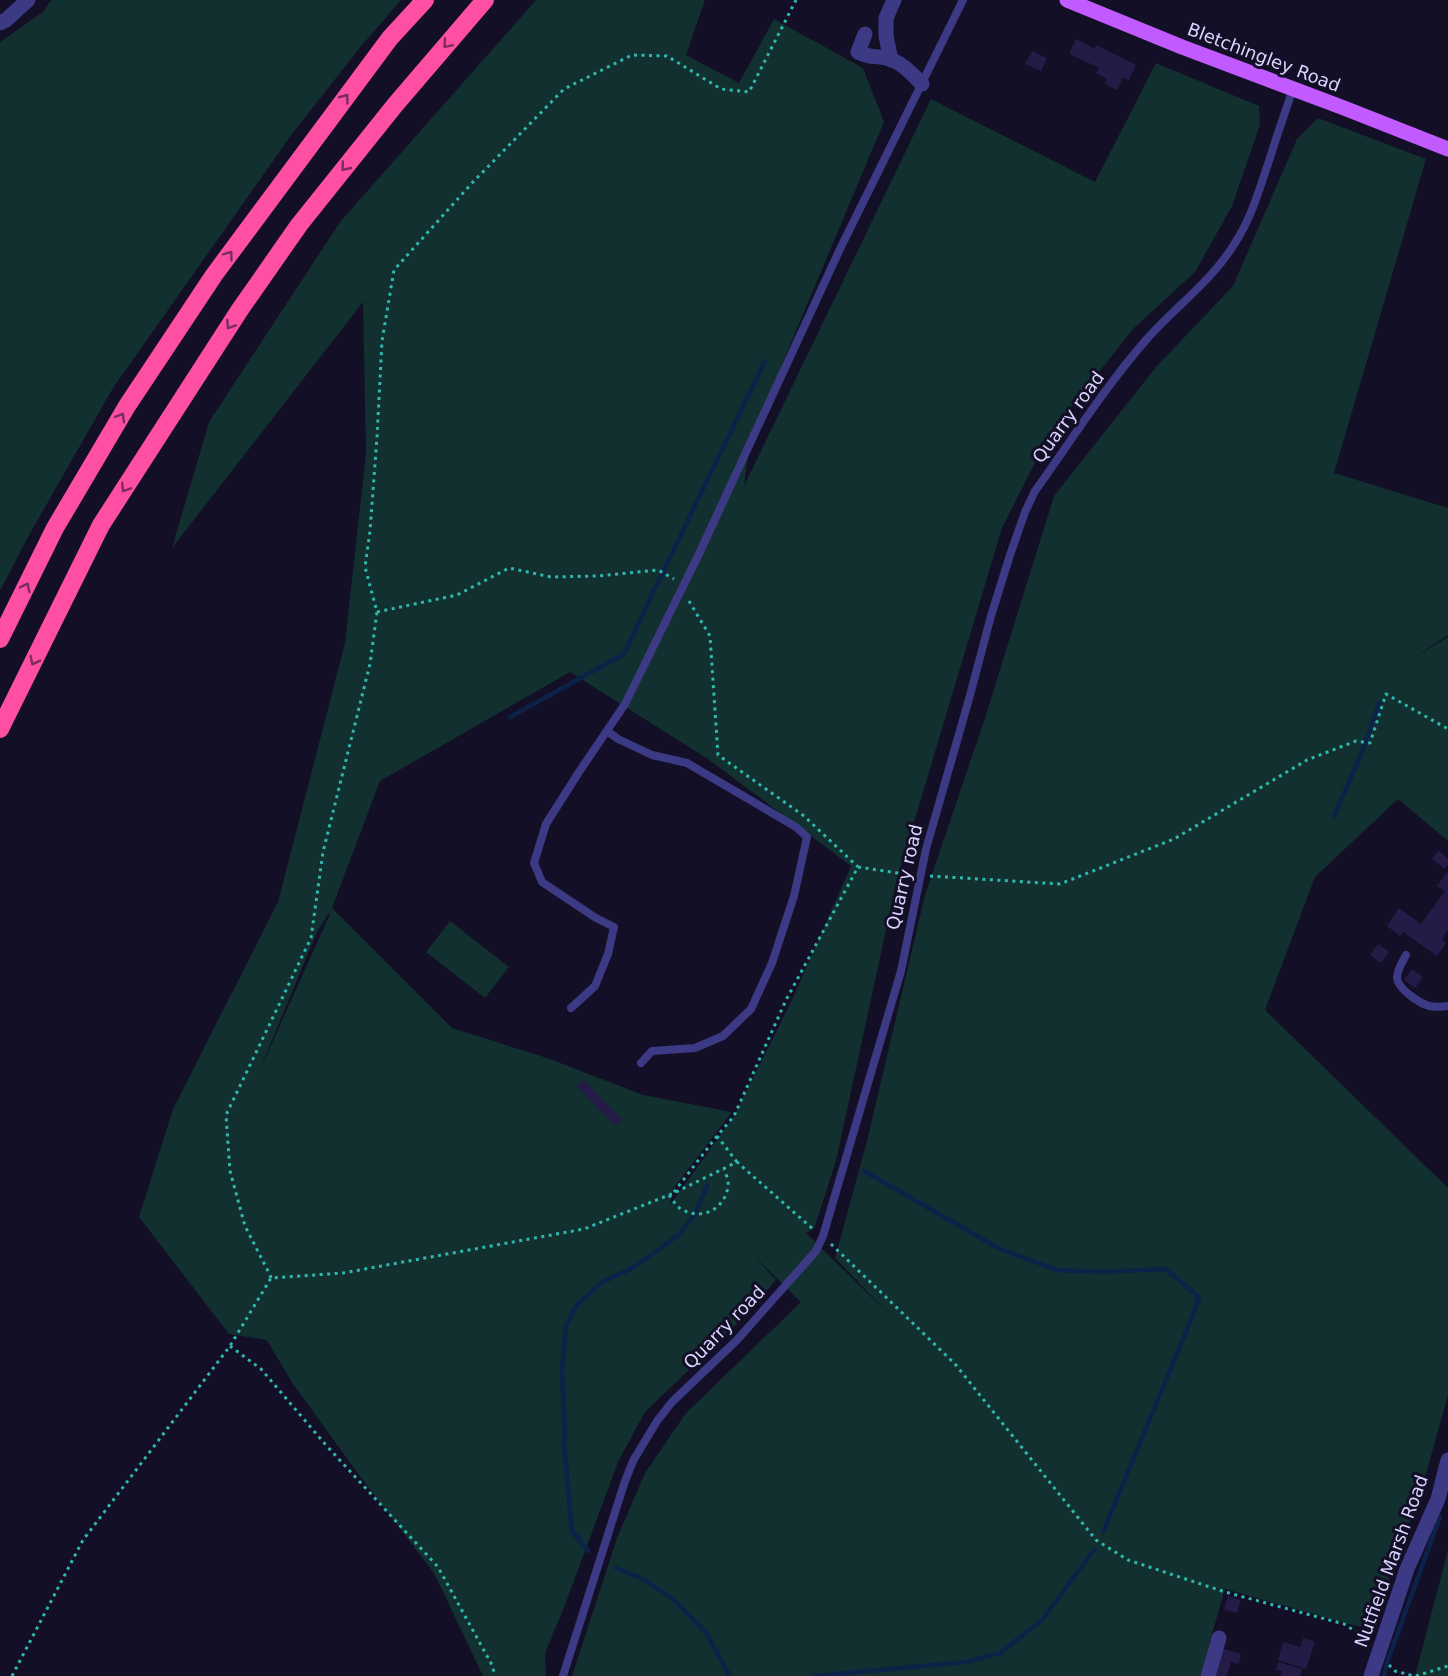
<svg xmlns="http://www.w3.org/2000/svg" width="1448" height="1676" font-family="'DejaVu Sans',sans-serif">
<rect width="100%" height="100%" fill="#130f26"/>
<!-- green -->
<path fill="#12302f" fill-rule="evenodd" d="M51,0H401L362,45L292,134L113,388L28,537L0,591V42L43,12Z
M536,0H705L686,55L739,83L774,19L863,68L884,122L750,440L744,486L931,99L1095,182L1156,63L1259,106L1260,125L1232,206L1195,272L1133,329L1048,437L1002,528L897,879L836,1161L814,1229L806,1233L894,1319L835,1258L867,1141L925,895L984,721L1054,496L1156,367L1233,286L1297,139L1318,118L1426,159L1334,473L1448,508V635L1415,657L1448,637V841L1398,799L1315,877L1265,1010L1448,1188V1395L1423,1485L1371,1630L1225,1589L1200,1676H572L617,1538L645,1473L686,1413L801,1302L753,1255L776,1280L738,1323L645,1412L618,1462L565,1605L545,1653L546,1676H483L434,1573L356,1471L291,1381L267,1340L229,1334L139,1217L173,1109L278,902L345,643L366,453L363,302L172,548L209,422L340,222ZM570,672L708,759L851,866L791,1002L734,1116L670,1205L673,1189L732,1112L643,1095L550,1059L452,1028L332,908L380,781ZM329,913L330,914L258,1074L317,932Z
M450,921L509,967L485,998L426,952Z
M1448,1550V1676H1415Z"/>
<g fill="none" stroke-linecap="round" stroke-linejoin="round">
<!-- stream -->
<path stroke="#0c2248" stroke-width="4.5" d="M510,717L624,654L659,580L765,361
M1334,816L1360,757L1380,702
M864,1171L1000,1249L1057,1270L1102,1272L1165,1269L1199,1297L1193,1315L1103,1532
M588,1551L572,1531L564,1445L565,1434L562,1372L566,1326L577,1305L601,1283L636,1266L680,1234L695,1214L707,1186
M616,1568L645,1580L674,1600L706,1633L730,1676
M814,1676L966,1662L1000,1653L1042,1620L1094,1550
M1384,1676L1388,1660L1440,1517"/>
</g>
<!-- building -->
<path fill="#241b47" d="M1076,39L1095,49L1096,45L1136,65L1129,80L1123,77L1117,90L1105,84L1107,79L1096,73L1099,68L1069,54Z
M1032,51L1047,58L1041,71L1025,64Z
M1438,851L1448,858V864L1445,869L1432,859Z
M1448,871V930L1442,939L1446,943L1437,956L1403,932L1400,936L1387,926L1399,908L1421,924L1445,891L1437,886Z
M1378,944L1389,952L1381,963L1370,955Z
M1412,969L1423,977L1415,988L1404,980Z
M584,1080L622,1120L615,1126L576,1086Z
M1228,1596L1241,1600L1237,1613L1224,1610Z
M1303,1638L1315,1642L1306,1669L1278,1660L1283,1642L1300,1647Z
M1221,1648L1241,1654L1239,1664L1231,1662L1227,1676H1214Z
M1278,1662L1302,1669L1300,1676H1280L1282,1671L1276,1670Z"/>
<g fill="none" stroke-linecap="round" stroke-linejoin="round">
<!-- path -->
<path stroke="#2fb8b0" stroke-width="3" stroke-dasharray="3 4.5" stroke-linecap="butt" d="M689,601L710,636L718,755L804,816L858,867
M377,612L457,595L509,568L551,577L598,576L658,570L674,579
M930,876L1060,884L1174,839L1307,760L1356,741L1370,743L1386,694L1448,729
M737,1162L717,1136L734,1116L786,1000L858,867L911,875
M674,1192L717,1136
M669,1195C673,1200 676,1206 681,1209C701,1221 724,1210 728,1187C729,1181 726,1174 724,1169
M831,1244L955,1364L1096,1540L1128,1560L1225,1592L1344,1624L1367,1639
M271,1278L270,1275L245,1226L230,1171L226,1115L311,938L323,852L370,664L377,612L365,567L370,531L377,437L382,341L394,270L473,182L564,89L632,55L667,56L721,89L749,92L796,0
M230,1346L261,1369L325,1444L438,1567L492,1665L495,1676
M1389,1665L1395,1671L1414,1676
M12,1676L83,1540L230,1346L271,1278L343,1273L584,1229L674,1193L737,1162L814,1230
M1416,1676L1448,1666"/>
<!-- service -->
<path stroke="#3d3a85" stroke-width="8" d="M607,731L618,739L652,755L687,763L796,827L807,837L794,896L772,963L751,1009L723,1036L695,1048L652,1051L641,1063
M1406,955C1402,962 1397,970 1397,978C1398,989 1419,1003 1429,1006C1435,1007 1442,1007 1448,1006
M571,1008L595,986L608,954L614,927L596,918L542,882L534,863L546,824L579,772L625,704L698,556L840,249L963,0
M563,1676L624,1484L633,1461L657,1421L672,1402L737,1340L816,1251L823,1236L901,971L926,849L969,699L991,616L1010,555L1025,512L1035,491C1071,441 1105,387 1146,340C1175,307 1212,281 1235,243C1252,217 1260,187 1270,158C1277,135 1285,112 1293,89"/>
<!-- minor -->
<path stroke="#3d3a85" stroke-width="15" d="M0,23L6,20L28,0
M865,34L858,52C872,59 873,55 886,58C901,61 912,74 922,84
M891,60L886,36V18L894,0
M1208,1676L1219,1638"/>
<!-- tertiary -->
<path stroke="#3d3a85" stroke-width="15" d="M1371,1676L1407,1569L1438,1499L1448,1460"/>
<!-- primary -->
<path stroke="#c25bff" stroke-width="15" d="M1067,0L1182,47L1344,108L1448,149"/>
<!-- motorway -->
<path stroke="#ff4fa3" stroke-width="18" d="M0,639L55,528L127,406L214,275L390,38L425,0
M0,729L101,525L239,311L299,225L395,105L485,0"/>
</g>
<!-- one-way arrows -->
<defs><path id="oneway-chevron" d="M-2-3.5L2.5 0L-2 3.5" fill="none" stroke-width="1.6" stroke-linecap="round" stroke-linejoin="round" transform="scale(1.5)"/></defs>
<g stroke="#7d2c5e">
<use href="#oneway-chevron" transform="translate(447 44) rotate(131)"/>
<use href="#oneway-chevron" transform="translate(345 98) rotate(-53)"/>
<use href="#oneway-chevron" transform="translate(345 167) rotate(129)"/>
<use href="#oneway-chevron" transform="translate(229 255) rotate(-54)"/>
<use href="#oneway-chevron" transform="translate(230 325) rotate(123)"/>
<use href="#oneway-chevron" transform="translate(121 417) rotate(-59)"/>
<use href="#oneway-chevron" transform="translate(125 488) rotate(123)"/>
<use href="#oneway-chevron" transform="translate(26 587) rotate(-64)"/>
<use href="#oneway-chevron" transform="translate(34 661) rotate(116)"/>
</g>
<g text-anchor="middle" dominant-baseline="central" stroke-width="6" stroke-linejoin="round" paint-order="stroke">
<!-- street labels -->
<g font-size="18" fill="#d9d4ff" stroke="#130f26">
<text transform="translate(1264 57) rotate(21)">Bletchingley Road</text>
<text transform="translate(1068 417) rotate(-54)">Quarry road</text>
<text transform="translate(904 877) rotate(-77)">Quarry road</text>
<text transform="translate(724 1327) rotate(-46)">Quarry road</text>
<text transform="translate(1391 1561) rotate(-70)">Nutfield Marsh Road</text>
</g>
</g>
</svg>
